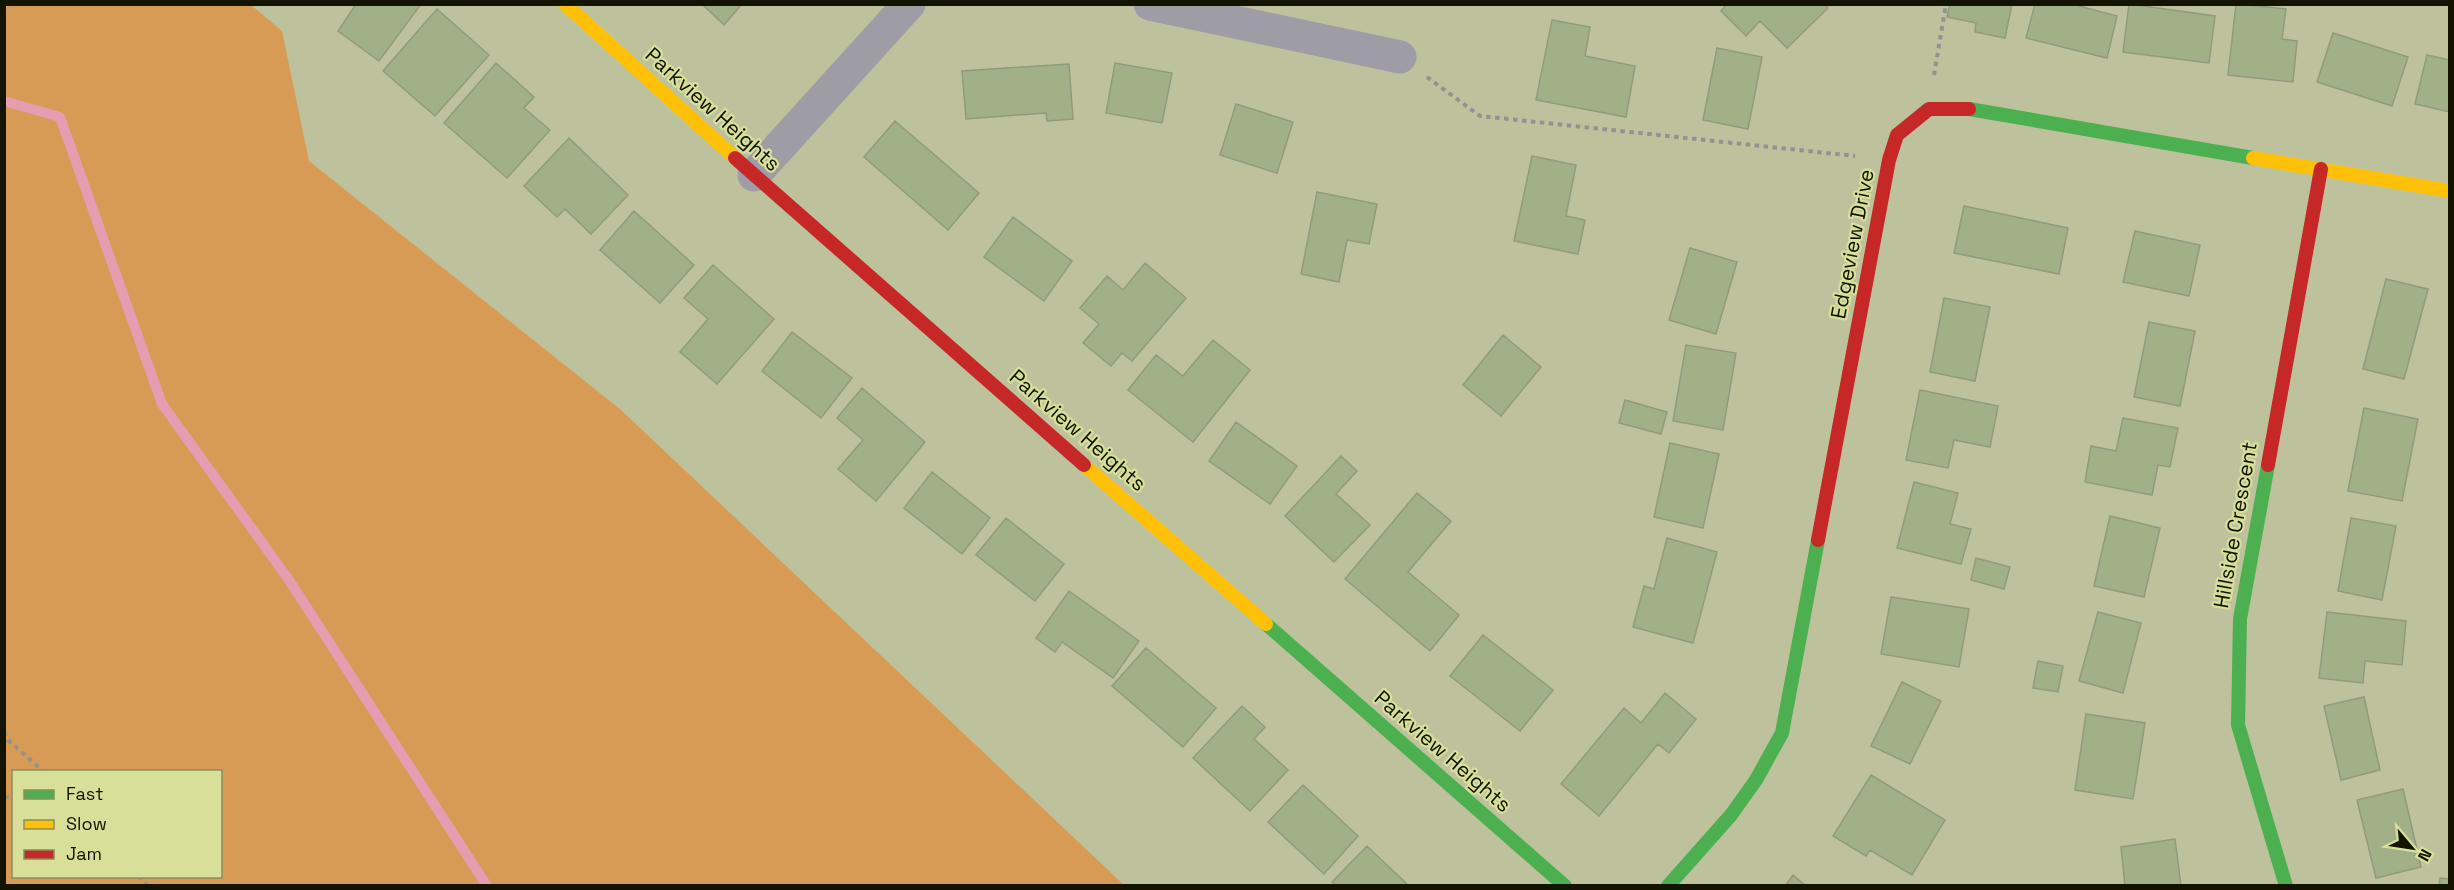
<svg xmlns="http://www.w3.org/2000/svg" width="2454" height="890" font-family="'Space Grotesk',sans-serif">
<rect width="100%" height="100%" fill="#bdc29c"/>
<!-- forest -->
<path fill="#d79b55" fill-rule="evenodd" d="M5,4L251,5L282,31L309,161L621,410L1124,885H5ZM14,772H220V876H14Z"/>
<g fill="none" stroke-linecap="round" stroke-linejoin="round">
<!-- stream -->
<path stroke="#e49db1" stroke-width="10" d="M4,101L60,117L162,404L289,580L487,886"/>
</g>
<!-- building -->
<path fill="#a2b088" stroke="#929a7e" stroke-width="1.5" d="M356,4H421L379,61L338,31Z
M702,4H742L724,25Z
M1727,4H1825L1828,8L1787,48L1760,21L1746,36L1721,11Z
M1950,4H2012L2005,38L1975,32L1976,23L1947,17Z
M2035,4H2080L2079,6L2117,16L2107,58L2026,38Z
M2129,4L2215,16L2209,63L2123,52Z
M2236,4L2286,9L2282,39L2297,41L2293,82L2228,75Z
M437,9L489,55L435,116L383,71Z
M1552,20L1590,27L1585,56L1635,66L1626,117L1536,100Z
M2333,33L2408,57L2392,106L2317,82Z
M1717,48L1762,57L1748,129L1703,120Z
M2427,55L2450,60V112L2415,104Z
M496,63L534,97L524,108L550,130L507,178L444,123Z
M1115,63L1172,73L1162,123L1106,113Z
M1069,64L1073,119L1047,121L1046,113L966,119L962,71Z
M1236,104L1293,122L1277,173L1220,155Z
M895,121L979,193L948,230L864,157Z
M569,138L628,195L591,234L565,209L557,217L524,186Z
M1532,156L1576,165L1566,216L1585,220L1578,254L1514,241Z
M1317,192L1377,204L1369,244L1347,240L1339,282L1301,274Z
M1964,206L2068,228L2059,274L1954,253Z
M634,211L694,265L660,303L600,250Z
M1013,217L1072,261L1044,301L984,257Z
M2135,231L2200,245L2189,296L2123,282Z
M1690,248L1737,262L1716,334L1669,320Z
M1145,263L1186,298L1132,361L1122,353L1111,366L1083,343L1099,324L1080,308L1107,276L1123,290Z
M713,265L774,319L717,384L680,352L708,319L684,298Z
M2386,279L2428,289L2404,379L2363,369Z
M1944,298L1990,307L1975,381L1930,372Z
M2149,322L2195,331L2180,406L2134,397Z
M792,332L852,378L821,418L762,371Z
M1503,335L1541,367L1501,416L1463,385Z
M1213,340L1250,370L1193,442L1128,390L1156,355L1183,376Z
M1686,345L1736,353L1723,430L1673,421Z
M862,388L925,442L876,501L838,469L863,440L837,418Z
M1920,390L1998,406L1990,447L1954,440L1948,468L1906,460Z
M1625,400L1667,412L1661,434L1619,423Z
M2364,408L2418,419L2402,501L2348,491Z
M2123,418L2178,428L2170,467L2158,465L2152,495L2085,482L2091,446L2116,451Z
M1236,422L1297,466L1270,504L1209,461Z
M1670,443L1719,454L1703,528L1654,517Z
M1341,456L1357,471L1336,494L1370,525L1334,562L1285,516Z
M932,472L990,518L962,554L904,508Z
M1914,482L1958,493L1950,524L1971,529L1961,564L1897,548Z
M1417,493L1451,521L1408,572L1459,615L1430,651L1345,579Z
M2110,516L2160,528L2144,597L2094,586Z
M1006,518L1064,564L1035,601L976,555Z
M2351,518L2396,526L2382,600L2338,591Z
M1667,538L1717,552L1693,643L1633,627L1644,586L1654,589Z
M1976,558L2010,567L2004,589L1971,580Z
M1069,591L1139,641L1113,678L1062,642L1055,652L1036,638Z
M1891,597L1969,609L1959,667L1881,654Z
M2098,612L2141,623L2123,693L2079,681Z
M2327,612L2406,621L2402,665L2365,661L2363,683L2319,678Z
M1483,635L1553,690L1520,731L1450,676Z
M1146,648L1216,708L1183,747L1112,686Z
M2038,661L2063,666L2058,692L2033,688Z
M1902,682L1941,701L1910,764L1871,746Z
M1665,693L1696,719L1669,753L1658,744L1599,816L1561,784L1624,708L1641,723Z
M2364,697L2380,770L2341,780L2324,706Z
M1242,706L1265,727L1254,739L1288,770L1250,811L1193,758Z
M2086,714L2145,723L2133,799L2075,790Z
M1871,775L1945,820L1912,875L1870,850L1866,856L1833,836Z
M1303,785L1358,836L1324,874L1268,822Z
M2403,789L2421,867L2376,878L2357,800Z
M2175,839L2181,886H2125L2121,847Z
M1367,846L1409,886H1336L1332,882Z
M1793,875L1806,886H1785Z
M2440,878L2450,879V886H2439Z"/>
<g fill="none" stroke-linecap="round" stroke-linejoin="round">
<!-- path -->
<path stroke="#939290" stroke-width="4" stroke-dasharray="4.5 4.5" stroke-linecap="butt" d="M1934,75L1946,4
M1427,77L1480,116L1855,156
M4,732L9,741L44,772
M4,797H14
M139,876L147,886"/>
<!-- street -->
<path stroke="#9e9da5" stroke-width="33" d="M1150,4L1400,57
M754,175L909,4"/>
<!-- fast -->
<path stroke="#4caf50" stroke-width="14" d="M1969,109L2253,158
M2268,465L2240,619L2238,725L2286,886
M1266,624L1565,886
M1668,886L1731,815L1756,780L1782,733L1818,540"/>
<!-- slow -->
<path stroke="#ffc107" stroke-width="14" d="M565,4L735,158
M2253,158L2450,191
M1084,465L1266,624"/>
<!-- jam -->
<path stroke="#c62828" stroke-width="14" d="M735,158L1084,465
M2268,465L2321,169
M1818,540L1889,160L1897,135L1929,109H1969"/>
</g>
<g text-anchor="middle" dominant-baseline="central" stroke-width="4.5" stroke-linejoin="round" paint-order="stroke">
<!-- street labels -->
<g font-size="21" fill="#121400" stroke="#d7df99">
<text transform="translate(713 109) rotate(42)">Parkview Heights</text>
<text transform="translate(1852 244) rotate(-79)">Edgeview Drive</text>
<text transform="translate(1078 430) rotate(41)">Parkview Heights</text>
<text transform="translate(2235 525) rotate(-80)">Hillside Crescent</text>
<text transform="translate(1443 751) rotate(41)">Parkview Heights</text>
</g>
</g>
<!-- border -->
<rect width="2454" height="890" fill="none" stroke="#121400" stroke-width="12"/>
<!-- legend -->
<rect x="12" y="770" width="210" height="108" fill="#d7df99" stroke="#888e5c" stroke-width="1.5"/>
<rect x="24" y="790" width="30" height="9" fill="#4caf50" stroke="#888e5c" stroke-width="1.5"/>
<text x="66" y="800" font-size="18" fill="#121400">Fast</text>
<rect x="24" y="820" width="30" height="9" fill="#ffc107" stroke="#888e5c" stroke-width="1.5"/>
<text x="66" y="830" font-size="18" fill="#121400">Slow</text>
<rect x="24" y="850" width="30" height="9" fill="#c62828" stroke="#888e5c" stroke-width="1.5"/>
<text x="66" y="860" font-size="18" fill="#121400">Jam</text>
<!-- north arrow -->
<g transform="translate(2412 848) rotate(119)" stroke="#d7df99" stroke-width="4.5" paint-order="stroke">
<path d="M0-4.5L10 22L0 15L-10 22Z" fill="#121400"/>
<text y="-9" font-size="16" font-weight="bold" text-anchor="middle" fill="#121400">N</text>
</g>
</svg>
